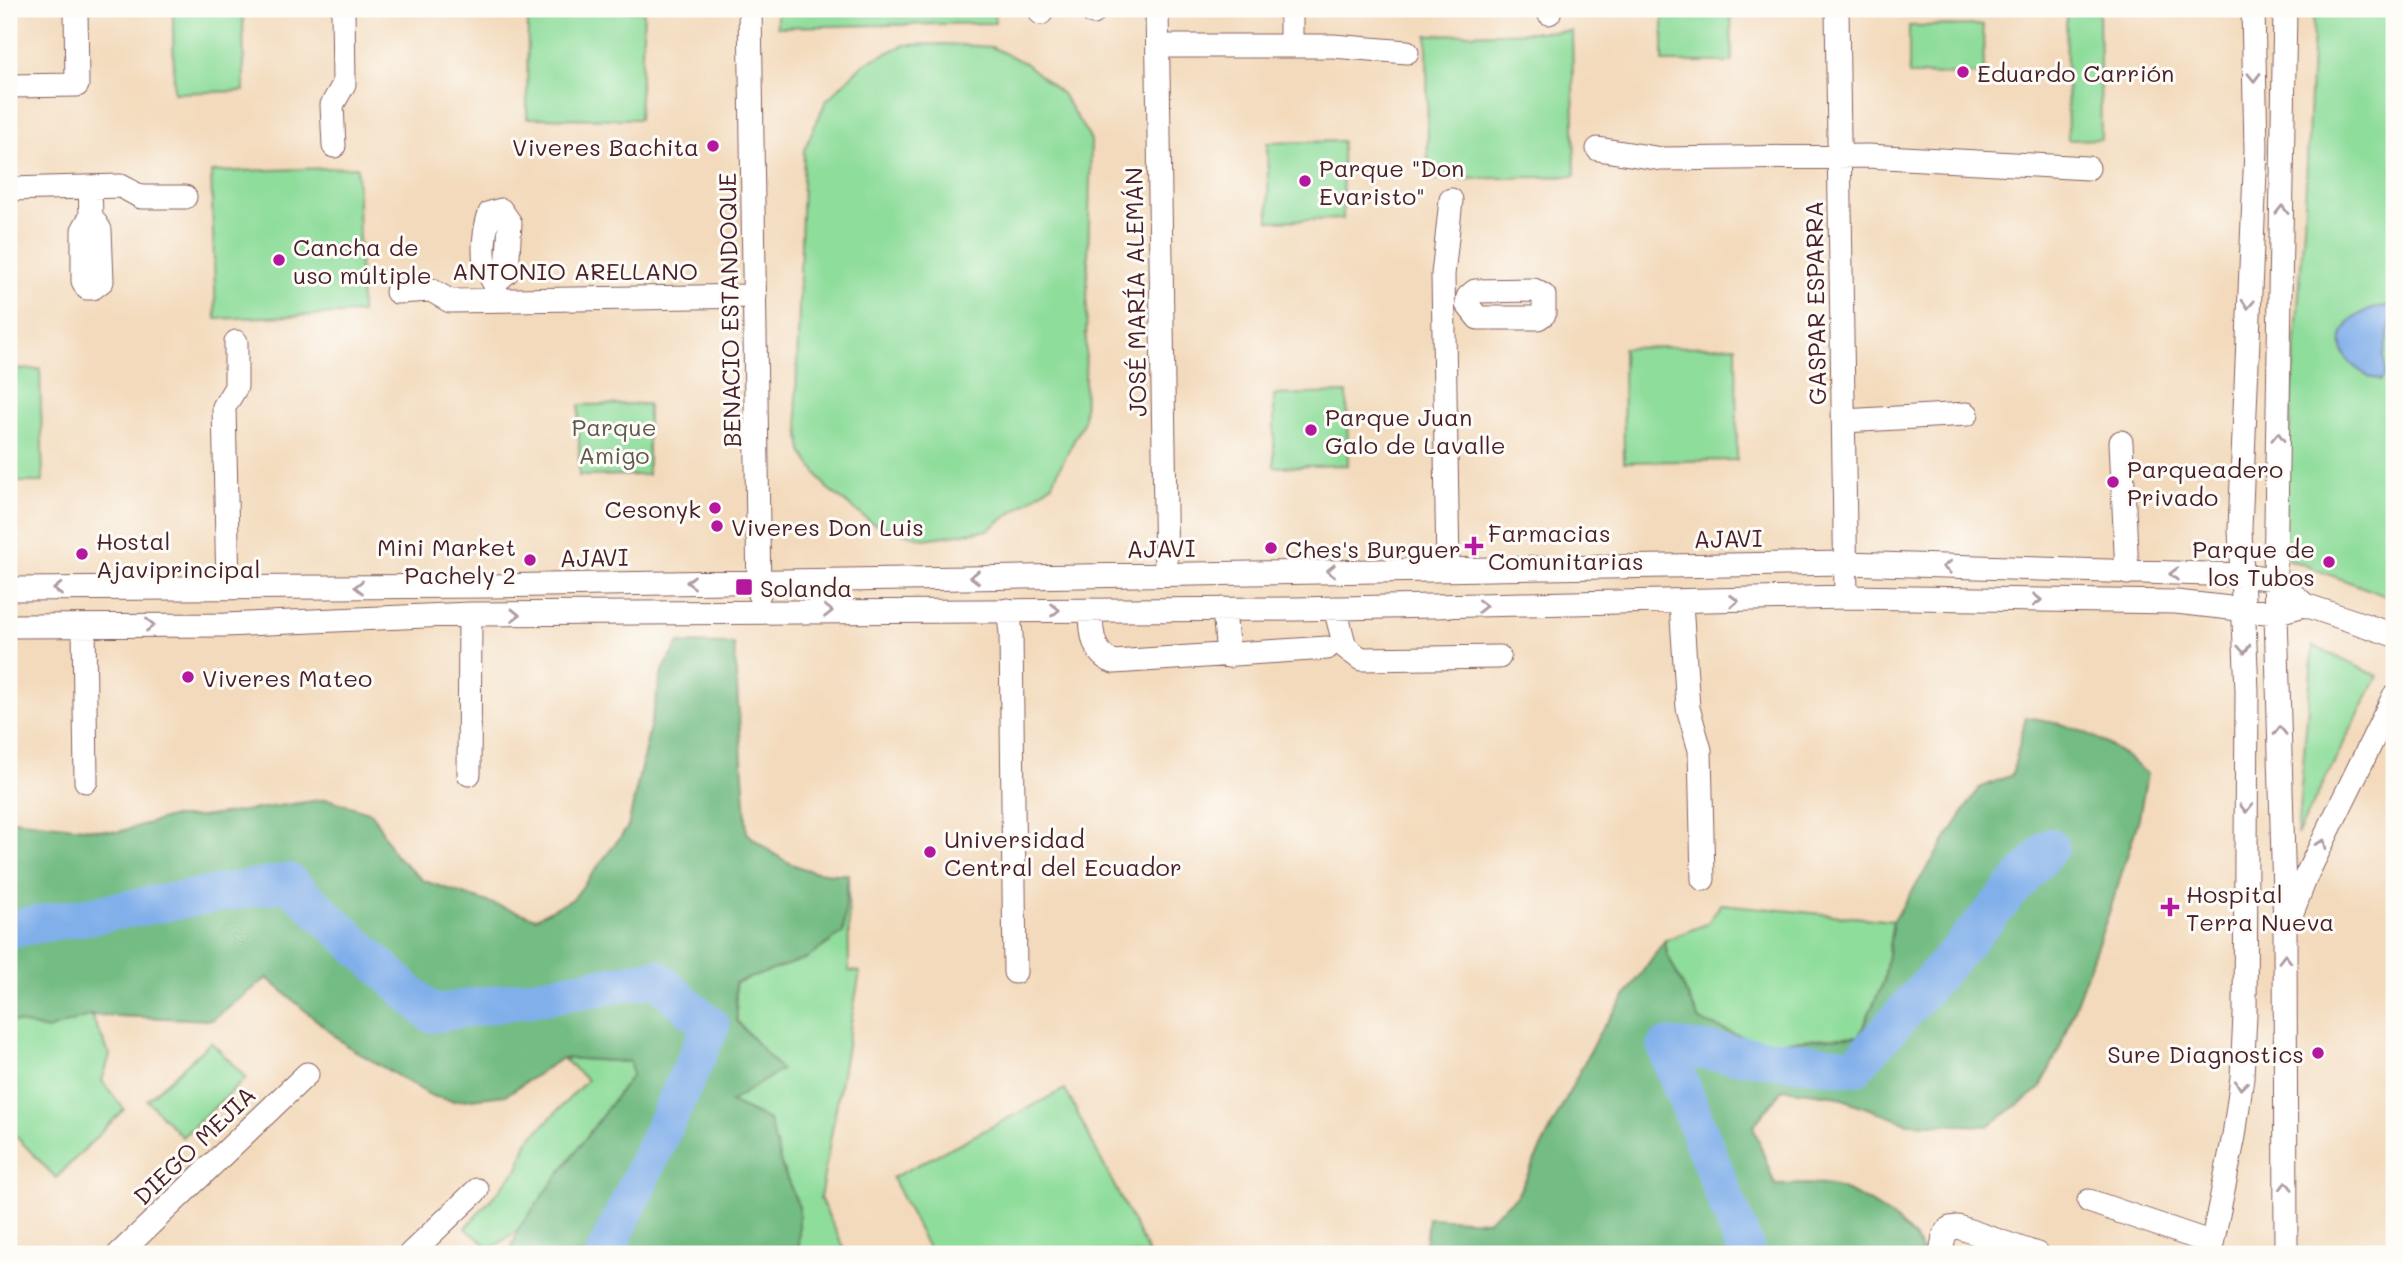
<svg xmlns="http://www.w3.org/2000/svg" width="2403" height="1263" font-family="Mali,sans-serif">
<rect width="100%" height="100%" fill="#fdfcf7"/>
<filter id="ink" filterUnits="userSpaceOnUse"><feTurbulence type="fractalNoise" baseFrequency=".0143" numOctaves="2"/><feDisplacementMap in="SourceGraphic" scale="14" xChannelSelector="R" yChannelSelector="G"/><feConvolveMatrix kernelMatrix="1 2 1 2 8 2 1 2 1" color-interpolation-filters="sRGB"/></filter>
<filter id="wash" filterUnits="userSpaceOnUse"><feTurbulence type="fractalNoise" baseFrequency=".00686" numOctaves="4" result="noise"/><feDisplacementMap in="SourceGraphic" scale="28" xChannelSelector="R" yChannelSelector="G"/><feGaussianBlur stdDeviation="1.57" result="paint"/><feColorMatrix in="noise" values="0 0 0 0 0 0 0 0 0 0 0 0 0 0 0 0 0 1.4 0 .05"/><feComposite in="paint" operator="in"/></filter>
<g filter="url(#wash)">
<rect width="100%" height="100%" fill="#f3dabc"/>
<!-- green -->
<path fill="#8fdd9b" stroke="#6c7e63" stroke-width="2" d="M777,9H994L995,23L777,27Z
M1663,9H1731L1732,62H1663Z
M2066,9H2099L2101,139L2068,140Z
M2314,9H2394V599L2280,556L2304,226Z
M243,11L244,91L174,93L173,12Z
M528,11H644L639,119L527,118Z
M1983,25L1984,74L1909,75V26Z
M1572,31L1575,176L1428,180L1427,35Z
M945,44L992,47L1025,63L1062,94L1091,140L1084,421L1051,485L988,530L924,539L872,523L827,488L802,452L796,400L804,150L826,101L863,64L904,45Z
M1342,141L1343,219L1269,221L1267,143Z
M357,167L361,313L216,319L211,172Z
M1736,346L1737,460L1624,462L1623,348Z
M40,369L43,482H9V370Z
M1347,393L1348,465L1274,467V395Z
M648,404V475L579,476V405Z
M2313,646L2378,676L2297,835Z
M848,874L849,971L860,972L820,1198L847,1254H781L799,1250V1207L782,1167L729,1102L780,1070L737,1021L735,982L807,958L842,933Z
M1721,904L1893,921L1884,981L1859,1036L1759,1043L1700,1021L1667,954L1665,940L1707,924Z
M91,1015L110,1055L102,1081L124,1109L56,1178L9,1129V1020L47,1029Z
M211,1042L246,1078L182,1137L147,1100Z
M562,1058L630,1062L632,1075L519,1229L491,1249L465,1228L518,1169L527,1142L587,1080Z
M1065,1089L1149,1254H931L892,1178Z"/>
<!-- forest -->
<path fill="#73bc83" stroke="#5e6e57" stroke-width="2" d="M679,643L734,644L747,833C779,861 805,876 848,874L843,933L807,958L735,983L737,1021L781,1070L730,1102L769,1120L782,1167L799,1207V1250L781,1254H509L519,1228L632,1075L630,1062L562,1058L506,1095L453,1101L432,1096L347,1046L267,978L212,1020L91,1015L47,1030L9,1020V824L13,820L118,832L170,817H201L327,799L372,813L394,854L424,881L536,918L573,899L628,827L662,672Z
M2026,717C2076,724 2110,740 2147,774L2139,818L2110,910L2060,1047L2040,1089L1988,1126L1907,1123L1832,1095L1783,1089L1753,1126L1775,1185C1791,1185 1808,1183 1824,1185C1855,1188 1913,1225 1923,1254H1424L1428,1218L1487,1221L1517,1196L1598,1035L1665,940L1667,954L1700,1021L1759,1043L1859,1036L1884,981L1893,921L1979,788L2012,775Z"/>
<!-- water -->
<path fill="#80afea" stroke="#65678a" stroke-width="2" d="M2394,305L2384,354L2385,376L2381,381C2320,360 2334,309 2394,305Z"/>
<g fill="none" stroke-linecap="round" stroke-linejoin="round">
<!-- river -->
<path stroke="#80afea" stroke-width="38" d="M9,929L288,882L432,1014L656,978L711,1026L605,1254
M1747,1254L1666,1047L1855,1067L2050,847"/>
</g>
</g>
<g filter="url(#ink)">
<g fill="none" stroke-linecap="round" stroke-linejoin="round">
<!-- minor casing -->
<g stroke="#85605e" stroke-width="25">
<path id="minor" d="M750,9L759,594
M1041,9V13
M1093,9V13
M1157,9L1166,574
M1291,9V46
M1837,9L1846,597
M2285,9L2275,579L2285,929L2286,1254
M1549,13L1550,9
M1158,46H1333L1407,52
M9,86L77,85L76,9
M334,146L332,105L344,84L343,9
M1598,149L1662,159L1867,156L2088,168
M90,187L91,216L83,230V281L87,288H93L102,281L100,230L91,216
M9,189L121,186L141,197H185
M497,281L507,272L510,223L501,210L490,213C485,227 481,254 487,269C493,284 497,282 497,300
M1534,290L1544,296V314L1538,318H1478L1467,304L1468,297L1475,291Z
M397,292L431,290L450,301L755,296
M1844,421L1967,414
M2121,442L2127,573
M1448,568L1443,275L1451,200
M228,587L224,407L236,387V342
M9,589L492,586L1846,563L2242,575L2275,579L2305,605L2394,635
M1681,603L1688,708L1700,750L1703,879
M1335,608L1345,647L1361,659L1499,657
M1224,609L1228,656
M1008,610L1011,633L1015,972
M1091,610C1091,630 1092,655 1114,662L1327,648
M9,626L226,625L470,614L1296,609L1846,597L2176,602L2275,613L2305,605
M84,626L86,781
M469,774L470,614
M2289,920L2307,874L2394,696
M2089,1201L2212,1243
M119,1254L307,1074
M410,1254L477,1190
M1941,1254L1944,1236L1950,1228L1958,1227L2037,1254
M2210,1254L2234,1136L2242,1077L2245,1015L2247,691L2240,529L2256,149L2253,9"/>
</g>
<!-- minor -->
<use href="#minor" stroke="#fff" stroke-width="23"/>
</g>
<!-- one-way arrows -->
<defs><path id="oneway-chevron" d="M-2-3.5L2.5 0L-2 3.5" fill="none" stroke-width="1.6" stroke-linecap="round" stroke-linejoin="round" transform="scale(1.75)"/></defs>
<g stroke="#ae9aa0">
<use href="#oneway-chevron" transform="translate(2254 77) rotate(89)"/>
<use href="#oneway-chevron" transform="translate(2282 210) rotate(-89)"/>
<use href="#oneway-chevron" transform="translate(2248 304) rotate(93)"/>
<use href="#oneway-chevron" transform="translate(2278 437) rotate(-89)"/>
<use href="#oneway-chevron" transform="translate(1947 567) rotate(-178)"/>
<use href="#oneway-chevron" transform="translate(1331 571) rotate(179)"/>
<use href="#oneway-chevron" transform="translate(2174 574) rotate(-179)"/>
<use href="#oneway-chevron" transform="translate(975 577) rotate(179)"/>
<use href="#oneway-chevron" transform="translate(691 582) rotate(179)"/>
<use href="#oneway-chevron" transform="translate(359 587) rotate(180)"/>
<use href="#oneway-chevron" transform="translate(58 589) rotate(179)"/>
<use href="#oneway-chevron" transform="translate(2037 600) rotate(1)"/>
<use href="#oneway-chevron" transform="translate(1734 601) rotate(-2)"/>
<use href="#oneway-chevron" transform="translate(1482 606) rotate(-1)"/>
<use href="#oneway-chevron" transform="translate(1055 610)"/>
<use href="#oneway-chevron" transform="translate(828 611)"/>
<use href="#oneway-chevron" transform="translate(515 615) rotate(1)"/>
<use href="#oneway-chevron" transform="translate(150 625)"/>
<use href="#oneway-chevron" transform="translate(2244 649) rotate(86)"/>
<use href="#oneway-chevron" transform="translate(2280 731) rotate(-91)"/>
<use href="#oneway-chevron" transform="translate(2246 808) rotate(90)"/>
<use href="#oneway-chevron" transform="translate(2322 844) rotate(-64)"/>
<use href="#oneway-chevron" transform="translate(2285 959) rotate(-90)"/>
<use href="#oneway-chevron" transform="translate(2241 1085) rotate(97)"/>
<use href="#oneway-chevron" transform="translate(2286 1186) rotate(-90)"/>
</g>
</g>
<!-- markers -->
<g fill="#b5179e" stroke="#fdfcf7" stroke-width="2.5">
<circle cx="1963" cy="72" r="7"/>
<circle cx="713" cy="146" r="7"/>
<circle cx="1305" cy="181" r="7"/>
<circle cx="279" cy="260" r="7"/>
<circle cx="1311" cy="430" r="7"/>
<circle cx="2113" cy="482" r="7"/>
<circle cx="715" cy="508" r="7"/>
<circle cx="717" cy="526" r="7"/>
<path d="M1470.5 535.5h7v7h7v7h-7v7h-7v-7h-7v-7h7z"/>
<circle cx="1271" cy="548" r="7"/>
<circle cx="82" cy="554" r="7"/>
<circle cx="530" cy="560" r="7"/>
<circle cx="2329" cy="562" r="7"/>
<rect x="735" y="578" width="18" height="18" rx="3.5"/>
<circle cx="188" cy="677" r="7"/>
<circle cx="930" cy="852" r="7"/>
<path d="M2166.5 896.5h7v7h7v7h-7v7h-7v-7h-7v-7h7z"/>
<circle cx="2318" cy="1053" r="7"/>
</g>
<g text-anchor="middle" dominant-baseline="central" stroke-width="6" stroke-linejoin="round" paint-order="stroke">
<!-- poi labels -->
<g font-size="24" fill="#4a1f2b" stroke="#fdfcf7" text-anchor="start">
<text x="1977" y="72">Eduardo Carrión</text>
<text x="699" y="146" text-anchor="end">Viveres Bachita</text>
<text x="1319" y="167">Parque "Don<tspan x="1319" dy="28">Evaristo"</tspan></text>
<text x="293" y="246">Cancha de<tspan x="293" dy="28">uso múltiple</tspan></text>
<text x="1325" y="416">Parque Juan<tspan x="1325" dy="28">Galo de Lavalle</tspan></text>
<text x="2127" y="468">Parqueadero<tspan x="2127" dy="28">Privado</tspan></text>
<text x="701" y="508" text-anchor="end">Cesonyk</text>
<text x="731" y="526">Viveres Don Luis</text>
<text x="1488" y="532">Farmacias<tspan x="1488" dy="28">Comunitarias</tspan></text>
<text x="96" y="540">Hostal<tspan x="96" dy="28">Ajaviprincipal</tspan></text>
<text x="516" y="546" text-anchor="end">Mini Market<tspan x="516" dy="28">Pachely 2</tspan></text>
<text x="1285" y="548">Ches's Burguer</text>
<text x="2315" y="548" text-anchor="end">Parque de<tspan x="2315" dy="28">los Tubos</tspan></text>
<text x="760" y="587">Solanda</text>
<text x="202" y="677">Viveres Mateo</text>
<text x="944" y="838">Universidad<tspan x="944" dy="28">Central del Ecuador</tspan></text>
<text x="2186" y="893">Hospital<tspan x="2186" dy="28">Terra Nueva</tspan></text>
<text x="2304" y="1053" text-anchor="end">Sure Diagnostics</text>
</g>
<!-- street labels -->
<g font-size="24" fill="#4a1f2b" stroke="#fdfcf7">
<text x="575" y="270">ANTONIO ARELLANO</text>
<text transform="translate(1135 292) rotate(-91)">JOSÉ MARÍA ALEMÁN</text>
<text transform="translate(1815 303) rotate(-91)">GASPAR ESPARRA</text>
<text transform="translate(729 310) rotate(-91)">BENACIO ESTANDOQUE</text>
<text transform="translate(1728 538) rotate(-1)">AJAVI</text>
<text transform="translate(1161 548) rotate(-1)">AJAVI</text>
<text transform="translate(594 557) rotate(-1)">AJAVI</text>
<text transform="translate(194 1145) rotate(-44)">DIEGO MEJIA</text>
</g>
<!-- park labels -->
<g font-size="24" fill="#5f584d" stroke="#fdfcf7">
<text x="614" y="426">Parque<tspan x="614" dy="28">Amigo</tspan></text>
</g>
</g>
<!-- margin -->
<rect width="2403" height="1263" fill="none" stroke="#fdfcf7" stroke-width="35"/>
</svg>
